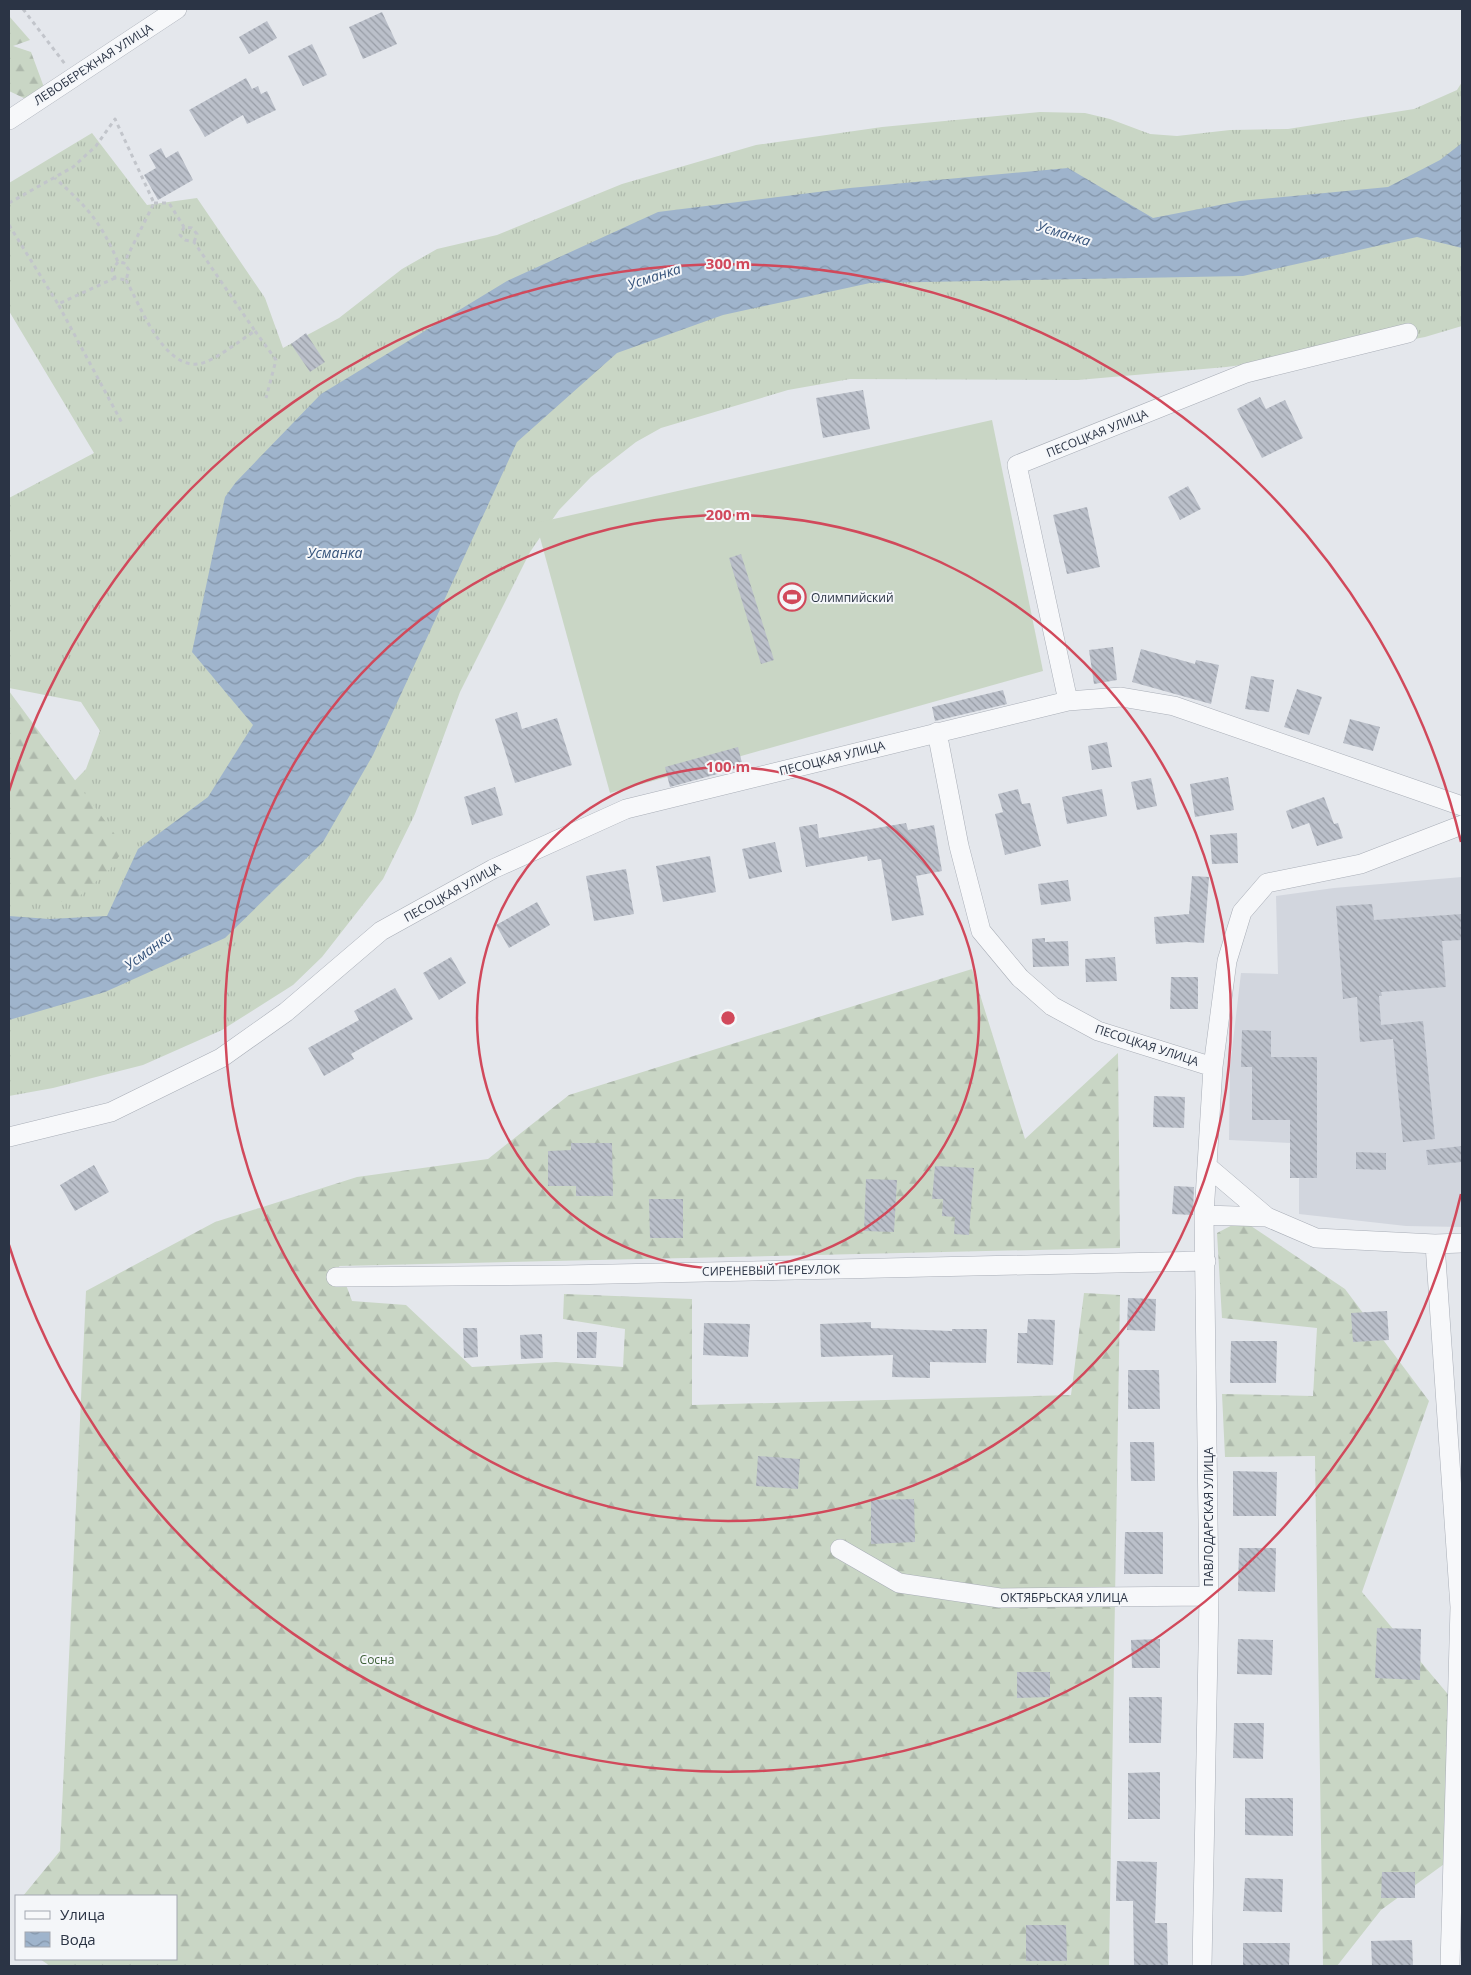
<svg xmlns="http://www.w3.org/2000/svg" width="1471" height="1975" font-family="'Open Sans',sans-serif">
<defs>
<pattern id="grass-tufts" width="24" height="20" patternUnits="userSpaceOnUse" patternTransform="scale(1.25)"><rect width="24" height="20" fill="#c9d6c5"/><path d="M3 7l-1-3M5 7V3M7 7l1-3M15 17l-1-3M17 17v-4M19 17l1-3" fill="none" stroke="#adb8ab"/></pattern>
<pattern id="forest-firs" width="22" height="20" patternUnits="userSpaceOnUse" patternTransform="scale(1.25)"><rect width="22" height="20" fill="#c9d6c5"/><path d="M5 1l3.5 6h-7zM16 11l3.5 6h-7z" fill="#adb8ab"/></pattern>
<pattern id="water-waves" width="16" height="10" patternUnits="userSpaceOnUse" patternTransform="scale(1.25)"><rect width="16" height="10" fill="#9fb4cc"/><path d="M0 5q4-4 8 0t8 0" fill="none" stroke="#8293a7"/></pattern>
<pattern id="building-back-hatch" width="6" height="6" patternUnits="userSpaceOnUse" patternTransform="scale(1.25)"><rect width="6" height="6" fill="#bbc0ca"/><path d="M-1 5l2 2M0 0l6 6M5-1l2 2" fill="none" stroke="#989da6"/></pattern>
</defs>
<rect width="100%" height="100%" fill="#e4e7ec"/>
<!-- built -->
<path fill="#d2d6de" d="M1462,877V1227L1406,1226L1299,1214V1178H1290V1143L1229,1140L1230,1067L1241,973L1278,974L1276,896L1334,888Z"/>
<!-- grass -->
<path fill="url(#grass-tufts)" d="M1462,82V326L1425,337L1362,349L1226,367L1078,380L850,379L788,390L661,428L636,442L591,477L559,510L530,552L460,692L415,814L383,879L322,957L293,985L222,1030L143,1065L53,1088L9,1096V817L58,798L86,769L100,731L81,702L9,688V498L94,453L9,311V183L92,133L147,205L197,198L265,298L283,348L339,318L402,269L437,249L497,235L622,184L756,145L882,127L1040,112L1085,113L1110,119L1150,134L1177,136L1230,130L1288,129L1414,109L1457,90Z"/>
<!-- forest -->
<path fill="url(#forest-firs)" d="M9,16L30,40L13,46L31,52L45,90L28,100L9,91Z
M9,691L125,848L110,869L73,902L9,899Z
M972,969L1025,1139L1118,1053L1120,1248L339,1266L352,1301L406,1305L472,1367L556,1362L623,1367L625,1329L563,1319L564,1294L692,1299V1405L1071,1395L1084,1293L1120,1295L1109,1966H50L40,1959H176V1896H23L60,1851L86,1291L215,1222L357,1177L488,1159L569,1095Z
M1242,1220L1345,1289L1429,1401L1362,1592L1462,1711V1851L1381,1910L1337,1966H1323L1315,1456L1225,1457L1222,1394L1313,1396L1317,1328L1222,1318L1217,1233Z"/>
<!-- pitch -->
<path fill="#c9d6c5" d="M992,420L1043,671L610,793L536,523Z"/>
<!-- water -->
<path fill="url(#water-waves)" d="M1462,143V248L1417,237L1243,276L870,283L723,315L617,353L517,442L373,755L323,842L225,938L105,992L9,1020V916L49,919L107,916L138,849L208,797L253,725L192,652L225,497L236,482L321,394L507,281L658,212L850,188L1068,168L1153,218L1240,201L1388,187L1440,160Z"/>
<!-- building -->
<path fill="url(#building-back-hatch)" d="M382,12L397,44L363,59L349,27Z
M267,21L277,38L249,54L239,37Z
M312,44L327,75L303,86L288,56Z
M246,78L252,89L258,86L261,94L267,91L276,110L247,124L243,115L205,137L189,110Z
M161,148L166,158L178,151L193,180L158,200L144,175L156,168L149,155Z
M306,333L325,362L310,372L291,344Z
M863,390L870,429L823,438L816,398Z
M1260,397L1266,409L1285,400L1303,438L1262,458L1237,409Z
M1188,486L1201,509L1180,520L1168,497Z
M1087,507L1100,567L1067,574L1053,515Z
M741,554L774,660L761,664L729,558Z
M1113,647L1117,680L1094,684L1089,650Z
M1141,649L1195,664L1196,660L1219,665L1211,704L1132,682Z
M1251,676L1274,680L1269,712L1245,709Z
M1297,689L1322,697L1309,735L1284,727Z
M1003,690L1007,704L935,721L932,707Z
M517,712L522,729L557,718L572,765L515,783L495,719Z
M1350,719L1380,727L1373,751L1343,743Z
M1107,742L1112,767L1092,770L1088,746Z
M738,747L743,767L670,787L665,767Z
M1228,777L1234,810L1195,817L1190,784Z
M1151,778L1157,806L1137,810L1131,782Z
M495,787L503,815L472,825L464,797Z
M1018,789L1022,804L1030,803L1041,846L1005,855L995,814L1003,812L998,794Z
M1102,789L1107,816L1067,824L1062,797Z
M1324,797L1334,824L1338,823L1343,838L1317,846L1309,823L1292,829L1286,811Z
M906,823L908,830L934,825L942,871L916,876L924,915L892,921L881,859L868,861L867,856L806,867L799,827L817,824L819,838Z
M1237,833L1238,863L1212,864L1210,835Z
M775,842L782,872L749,879L742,849Z
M710,856L716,892L663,902L656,866Z
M626,869L634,914L594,921L586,876Z
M1192,876L1209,877L1204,943L1187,942L1156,944L1154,917L1189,914Z
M1068,880L1071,901L1041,905L1038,884Z
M537,902L550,925L509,948L496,925Z
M1372,904L1374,920L1462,914V940L1442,941L1446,987L1381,992L1382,996H1379L1381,1025L1423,1021L1435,1139L1403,1142L1393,1039L1360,1042L1357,997L1343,999L1336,906Z
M1045,938V942L1068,941L1069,966L1033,967L1032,939Z
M451,957L466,983L439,1000L423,973Z
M1115,957L1117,981L1086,982L1085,959Z
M1171,977H1198V1009H1170Z
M395,988L413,1019L351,1054L354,1059L324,1076L308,1048L359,1020L354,1011Z
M1242,1030L1271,1031V1057H1317V1178H1290V1120H1252V1067H1241Z
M1154,1096L1185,1097L1184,1128L1153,1127Z
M571,1143H612L613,1196H576V1186H548V1151L571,1150Z
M1462,1146V1162L1428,1165L1426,1150Z
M1356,1152L1386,1153V1170L1356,1169Z
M94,1165L109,1192L75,1211L60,1185Z
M935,1166L974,1168L969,1235L954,1234L955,1217L942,1216L943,1199H932Z
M866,1179L897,1180L894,1232L864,1231Z
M1174,1186L1194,1187L1193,1215L1172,1214Z
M649,1199H683V1238H650Z
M1128,1298L1156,1299L1155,1331L1127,1330Z
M1387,1311L1389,1340L1353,1342L1351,1313Z
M1028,1319L1055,1320L1053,1365L1017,1363L1018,1333H1027Z
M871,1322V1328L952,1331V1329H987L986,1363L930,1362V1378L892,1377L893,1355L821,1357L820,1324Z
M704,1323L750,1324L748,1357L703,1355Z
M463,1328H477L478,1357L464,1358Z
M577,1332H597L596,1358H577Z
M542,1334L543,1358L521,1359L520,1335Z
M1231,1341H1277L1276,1383H1230Z
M1128,1370H1159L1160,1409H1128Z
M1130,1442H1154L1155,1481H1131Z
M758,1456L800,1459L798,1489L756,1486Z
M1233,1471L1277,1472L1276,1516H1233Z
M914,1499L915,1542L871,1544V1500Z
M1125,1532H1163V1574H1124Z
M1239,1548H1276L1275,1592L1238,1591Z
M1377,1628L1421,1629L1420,1680L1375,1678Z
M1160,1639V1668H1132L1131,1640Z
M1238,1639L1273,1640L1272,1675L1237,1674Z
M1017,1672H1050V1697L1017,1698Z
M1129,1697H1162L1161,1743H1129Z
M1234,1723H1264L1263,1759L1233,1758Z
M1160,1772V1819H1128V1773Z
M1245,1798H1293V1836L1245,1835Z
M1117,1861L1157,1862L1155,1923H1167L1168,1966H1134L1133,1901H1116Z
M1382,1872H1415V1898H1381Z
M1245,1878L1283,1879L1282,1912L1243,1911Z
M1026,1925H1066L1067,1961H1026Z
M1412,1940L1413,1966H1372L1371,1941Z
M1243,1943H1290L1289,1966H1243Z"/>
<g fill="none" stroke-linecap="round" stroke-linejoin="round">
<!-- minor casing -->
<g stroke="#a9aeb7" stroke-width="20">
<path id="minor" d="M9,120L177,9
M1068,701L1017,465L1246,373L1408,333
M937,732L959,846L981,931L1020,978L1052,1006L1098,1031L1213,1067
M9,1137L111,1112L221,1058L286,1012L381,931L493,869L626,809L1068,701L1121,697L1174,706L1462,806
M1207,1166L1267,1217L1316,1238L1435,1244L1462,1243
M1204,1215L1267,1217
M1435,1244L1460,1607L1450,1966
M336,1277L566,1275L1206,1261
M840,1549L899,1583L1000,1598L1209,1596
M1202,1966L1209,1596L1204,1215L1213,1067L1227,961L1242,912L1267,883L1361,864L1462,825"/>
</g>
<!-- path -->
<path stroke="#c2c5cb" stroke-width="3" stroke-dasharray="4 4" stroke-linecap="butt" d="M23,9L65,64
M9,203L73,167L96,146L115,119L154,203L124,263L118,262C101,222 87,207 55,178
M154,203H169L184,227
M9,225L58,304
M118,262L112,270L115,278L126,280L129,270L124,263
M115,278L58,304L122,423
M126,280C140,305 163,368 198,364C214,362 240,340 255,331L194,242L185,240L180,235L184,227L192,228L197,234L194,242
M255,331L276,360L266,398"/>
<!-- minor -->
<use href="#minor" stroke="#f7f8fa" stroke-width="19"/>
</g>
<!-- distance rings -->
<g fill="none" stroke="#d1495b" stroke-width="2.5">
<circle cx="728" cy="1018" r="251"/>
<circle cx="728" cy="1018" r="503"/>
<path d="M1461 1194A754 754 0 0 1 9 1245M9 791A754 754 0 0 1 1461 842"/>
</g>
<!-- icons -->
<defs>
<g id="stadium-ring" transform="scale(1.4375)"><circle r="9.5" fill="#f4f6f9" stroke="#d1495b" stroke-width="1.5"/><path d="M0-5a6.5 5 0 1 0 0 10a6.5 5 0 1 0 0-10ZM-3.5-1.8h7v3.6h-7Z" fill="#d1495b"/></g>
</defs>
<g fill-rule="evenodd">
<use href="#stadium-ring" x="792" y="597"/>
</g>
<g text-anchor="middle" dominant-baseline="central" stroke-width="4" stroke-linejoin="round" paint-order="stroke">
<!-- street labels -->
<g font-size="12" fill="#2b3445" stroke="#f4f6f9">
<text transform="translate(93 64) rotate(-33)">ЛЕВОБЕРЕЖНАЯ УЛИЦА</text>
<text transform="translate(1097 433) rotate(-22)">ПЕСОЦКАЯ УЛИЦА</text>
<text transform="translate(832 758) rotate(-14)">ПЕСОЦКАЯ УЛИЦА</text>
<text transform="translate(452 892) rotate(-29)">ПЕСОЦКАЯ УЛИЦА</text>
<text transform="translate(1147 1045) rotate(18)">ПЕСОЦКАЯ УЛИЦА</text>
<text transform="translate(771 1270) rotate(-1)">СИРЕНЕВЫЙ ПЕРЕУЛОК</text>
<text transform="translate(1208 1517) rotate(-90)">ПАВЛОДАРСКАЯ УЛИЦА</text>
<text x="1064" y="1597">ОКТЯБРЬСКАЯ УЛИЦА</text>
</g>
<!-- poi labels -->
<g font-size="12" fill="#2b3445" stroke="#f4f6f9" text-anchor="start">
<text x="811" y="597">Олимпийский</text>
</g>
<!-- park labels -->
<g font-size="12" fill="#3f6138" stroke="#f4f6f9">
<text x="377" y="1659">Сосна</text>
</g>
<!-- water labels -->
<g font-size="14" font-style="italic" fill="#34527a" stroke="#f4f6f9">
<text transform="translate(1064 233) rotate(17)">Усманка</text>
<text transform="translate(654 276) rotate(-18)">Усманка</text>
<text x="335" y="552">Усманка</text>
<text transform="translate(148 950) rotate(-36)">Усманка</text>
</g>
</g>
<circle cx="728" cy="1018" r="8" fill="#d1495b" stroke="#f4f6f9" stroke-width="2.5"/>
<g font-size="15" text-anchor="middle" font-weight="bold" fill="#d1495b" stroke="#f4f6f9" stroke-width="4" stroke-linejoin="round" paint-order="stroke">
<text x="728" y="269">300 m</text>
<text x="728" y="520">200 m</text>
<text x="728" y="772">100 m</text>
</g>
<!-- border -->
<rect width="1471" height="1975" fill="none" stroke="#2b3445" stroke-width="20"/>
<!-- legend -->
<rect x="15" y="1895" width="162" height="65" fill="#f4f6f9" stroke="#a4a8b1"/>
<rect x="25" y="1911" width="25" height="8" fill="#f7f8fa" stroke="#a4a8b1"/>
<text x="60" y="1920" font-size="15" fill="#2b3445">Улица</text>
<rect x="25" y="1932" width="25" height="15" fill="url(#water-waves)" stroke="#a4a8b1"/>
<text x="60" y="1945" font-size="15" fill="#2b3445">Вода</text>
</svg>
